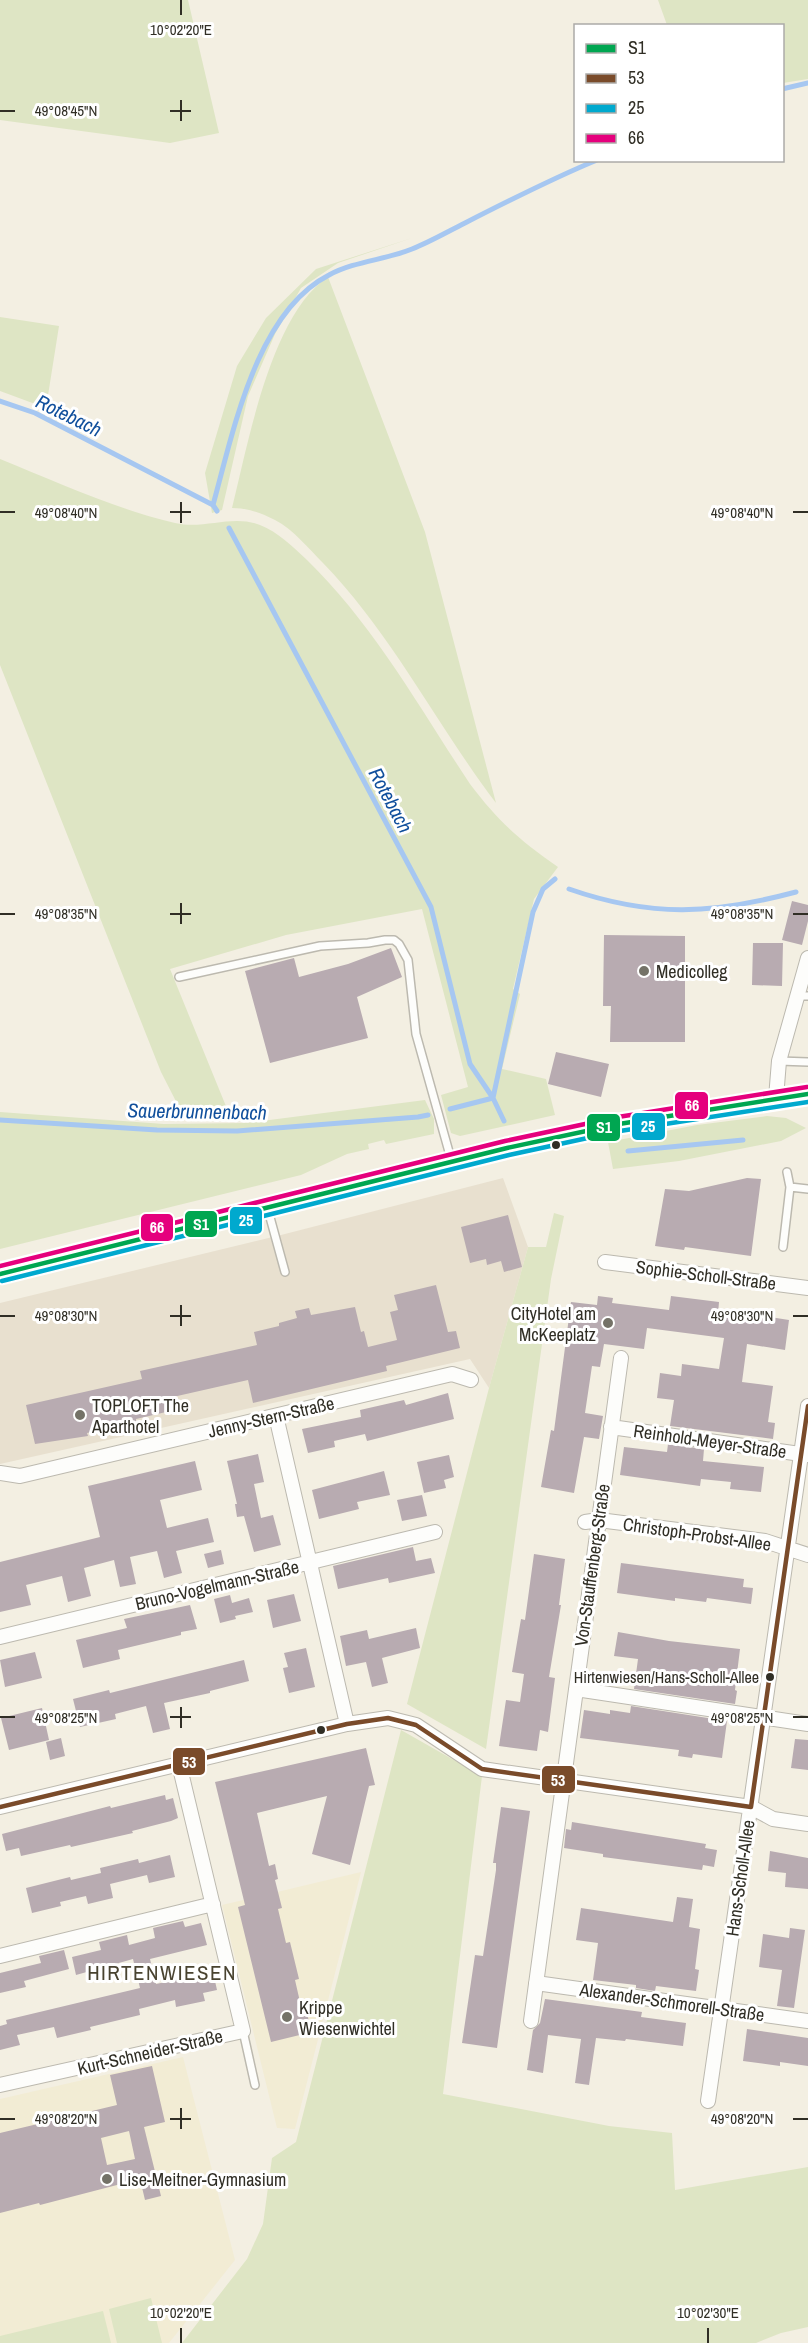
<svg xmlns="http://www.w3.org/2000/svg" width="808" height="2343" font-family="'Archivo Narrow',sans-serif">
<rect width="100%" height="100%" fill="#f3efe2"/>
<!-- commercial -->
<path fill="#e8e0cf" d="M503,1178L528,1247L489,1388L470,1359L0,1464V1303L281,1235Z"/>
<!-- built -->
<path fill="#f2ecd4" d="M361,1872L295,2129L277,2128L222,1905Z
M183,2057L235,2260L169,2343H0V2099Z"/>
<!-- green -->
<path fill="#dee5c4" d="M0,0H188L219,133L170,143L0,120Z
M658,0H808V79L783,83L782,26L667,25Z
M412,238L338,263L301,288L275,334L248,396L222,510L212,513L205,473L237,366L266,318L316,269Z
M328,277L425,532L496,803C436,724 392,634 323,563C308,548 294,530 275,520C261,513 248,508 232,508C248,444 271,314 328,277Z
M0,317L59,326L46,408L0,391Z
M0,459C57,482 115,509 175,523C204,530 232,514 260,525C278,532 293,547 307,560C373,624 419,707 470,784C498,821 519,840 558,867L534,899L513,989L520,994L502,1069L546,1079L555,1115L460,1136L451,1133L441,1095L468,1087L422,909L286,935L170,969L230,1116L184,1117L161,1072L0,665Z
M425,1100L434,1119V1134L386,1144L384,1140L368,1144L369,1149L347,1154L301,1175L0,1249V1112L164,1124L246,1123Z
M767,1116L786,1118L806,1128L781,1141L679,1161L613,1169L608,1142L697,1125Z
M554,1213L564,1216L551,1279L486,1749L407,1704L489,1388L528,1247H546Z
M401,1730L482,1776L443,2094L609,2126L672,2133L675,2190L808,2167V2327L781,2333L756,2343H182L247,2259L263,2224L272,2158L296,2142Z
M151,2298L162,2343H117L109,2309Z
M103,2311L111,2343H0V2336Z"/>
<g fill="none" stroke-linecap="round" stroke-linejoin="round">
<!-- stream -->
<path stroke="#a6c7f1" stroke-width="5" d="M782,89L808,83
M0,401L35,413L213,505L217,511
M213,505C233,433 256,312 329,275C355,261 385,260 412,249C430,242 447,232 465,223C508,201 551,179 597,160
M229,528L431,907L470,1064L493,1098L504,1121
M569,889C652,918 713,914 796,892
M493,1098L533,912L543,889L555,879
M450,1109L493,1098
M0,1120L157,1130L237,1131L418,1117L428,1115
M628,1151L743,1140"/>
</g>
<!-- building -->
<path fill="#b8abb1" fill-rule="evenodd" d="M792,901L808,905V921L802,945L782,940Z
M604,935L685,936V1042H610L611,1006H603Z
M753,943H783L782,986L752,985Z
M391,948L402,977L357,997L368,1038L270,1063L245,971L294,958L299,977L348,964Z
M556,1052L609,1064L601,1097L548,1084Z
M747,1178L761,1179L751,1256L685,1247L684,1250L655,1246L665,1189L689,1191Z
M508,1215L522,1267L504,1272L501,1261L487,1265L486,1259L470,1263L461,1227Z
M436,1285L448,1332L456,1331L460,1348L386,1366L387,1371L253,1403L248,1380L164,1399L166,1412L136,1419V1422L87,1433L88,1436L35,1444L26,1405L142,1379L140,1371L257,1345L254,1332L279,1326V1323L297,1318L295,1311L309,1308L311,1315L355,1307L361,1332L364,1331L368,1347L397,1340L390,1312L398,1310L394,1295Z
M598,1296L613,1298L612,1303L669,1310L671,1296L719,1302L718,1314L751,1318V1314L789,1320L785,1350L747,1344L742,1382L773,1386L768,1422L775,1423L773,1439L670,1426L674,1400L657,1398L660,1373L681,1376L682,1364L719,1369L724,1338L647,1328L644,1349L604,1344L600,1367L592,1366L585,1413L603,1416L599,1439L584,1437L574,1493L541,1487L551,1430L554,1431L571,1302L597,1305Z
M448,1393L454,1419L367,1441L365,1434L334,1441L335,1447L308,1453L302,1429L361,1417L360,1410L404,1400L406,1405Z
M668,1444L704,1449L703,1461L764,1467L761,1492L730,1489L731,1482L701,1479L700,1486L620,1475L624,1447L667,1452Z
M258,1454L264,1482L254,1484L261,1518L273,1515L281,1545L254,1552L244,1516L237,1517L235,1504H237L227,1461Z
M449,1455L454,1477L444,1480L446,1488L424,1493L417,1462Z
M195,1461L202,1490L160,1500L167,1528L208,1518L214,1542L176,1551L182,1573L164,1578L157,1551L130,1557L136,1584L120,1587L114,1560L84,1568L91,1596L68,1602L62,1576L26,1585L31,1605L0,1612V1562L100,1537L88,1486Z
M384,1471L390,1495L357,1502L359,1509L319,1519L312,1490Z
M422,1495L427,1516L402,1521L397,1500Z
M413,1547L416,1561L431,1558L435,1573L389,1583L388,1578L338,1589L333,1566Z
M221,1550L224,1564L208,1568L204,1554Z
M534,1554L565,1559L559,1605H561L549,1677L555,1678L548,1732L540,1730L537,1751L499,1746L506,1700L520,1702L524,1674L512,1672L521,1619L525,1620Z
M621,1563L744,1579L743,1587L753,1588L751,1604L707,1598L706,1602L675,1598V1601L617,1593Z
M294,1594L301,1621L273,1628L267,1600Z
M230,1595L232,1603L249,1598L253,1612L235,1616L236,1619L220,1623L214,1599Z
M190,1605L197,1629L181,1632V1635L118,1650L120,1659L83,1668L76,1640L127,1628L124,1619Z
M416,1628L420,1648L382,1658L388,1683L372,1687L366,1662L346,1666L340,1636L367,1630L369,1639Z
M618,1632L669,1641L740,1649L735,1690L737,1691L735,1704L634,1689L638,1659L614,1656Z
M306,1648L315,1687L289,1693L283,1668L288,1667L284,1653Z
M35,1652L42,1678L5,1687L0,1660Z
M244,1660L249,1681L210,1691V1693L164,1703L170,1729L153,1733L146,1706L115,1714L116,1719L80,1727L73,1699L109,1690L110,1693Z
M631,1706L727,1721L722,1758L693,1754L692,1758L678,1756L679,1750L580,1738L584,1710L610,1714V1710L630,1713Z
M42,1708L49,1740L9,1750L1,1718Z
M61,1738L65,1756L50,1760L46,1742Z
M795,1739L808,1740V1770L791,1768Z
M366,1748L375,1785L369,1786L350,1865L312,1854L327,1796L257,1813L269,1866L275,1864L278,1879L275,1880L282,1908L278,1909L286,1943L290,1942L299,1979L295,1980L303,2015L307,2014L312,2032L271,2042L238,1907L245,1905L215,1782Z
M165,1795L166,1800L173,1798L178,1818L171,1821L132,1831L133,1833L71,1847L70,1845L21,1856L19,1848L6,1851L2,1834L110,1806L111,1808Z
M501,1807L530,1811L497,2048L462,2043L475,1955L483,1956L496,1870V1863H493Z
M572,1822L706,1844L705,1848L717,1850L714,1867L703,1865L702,1870L603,1857V1854L564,1848L566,1829L571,1830Z
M770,1851L808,1858V1889L785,1887L786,1873L768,1871Z
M170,1855L175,1877L149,1883L147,1875L110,1884L113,1898L88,1904L86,1896L60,1902L61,1906L32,1913L26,1888L70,1877L71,1880L101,1873L100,1868L138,1859L139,1863Z
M677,1897L693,1899L689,1927L700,1929L695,1969L699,1970L696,1991L656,1986L655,1991L636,1988V1985L593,1980L598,1943L576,1940L581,1908L673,1922Z
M183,1921L185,1927L201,1923L207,1945L150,1959L156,1984L213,1972L217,1990L203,1993L205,2001L176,2007L175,2000L139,2009L140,2015L90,2027L91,2030L57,2038L54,2027L17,2035L20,2045L0,2050V2026L7,2024L6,2020L140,1988L133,1959L76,1975L72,1957L101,1950L99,1942L127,1935L129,1945L155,1938L153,1928Z
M790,1928L805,1930L794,2008L777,2006L782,1970L759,1967L763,1934L789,1938Z
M64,1950L69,1969L24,1981L26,1987L0,1993V1973L41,1963L39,1956Z
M545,1999L642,2012L641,2017L686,2023L683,2046L626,2039L625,2041L596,2038L589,2085L575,2083L581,2039L548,2035L543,2073L527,2070L533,2030L540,2023Z
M747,2029L808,2038V2066L780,2062V2066L743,2061Z
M152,2066L165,2122L144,2127L161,2196L145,2200L140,2179L40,2205L39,2203L0,2213V2133L117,2105L110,2075ZM129,2131L135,2159L107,2165L101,2138Z"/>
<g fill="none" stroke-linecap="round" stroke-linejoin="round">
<!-- lane casing -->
<g stroke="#bcb9af" stroke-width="10">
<path id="lane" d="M179,977L320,946L368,943L385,940H394L399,944L408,960L416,1034L451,1159
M799,996H808
M779,1061L808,1062
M787,1172L790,1187
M268,1210L285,1272
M783,1247L790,1187L808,1189
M243,2031L255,2085"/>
</g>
<!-- street casing -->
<g stroke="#bcb9af" stroke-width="16">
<path id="street" d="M776,1098L779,1061L808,958
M605,1262L808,1288
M276,1416L347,1724
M611,1427L808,1455
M0,1473L20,1476L452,1374L471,1380
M585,1522L599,1520L765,1541L808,1555
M0,1637L435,1532
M576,1689L808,1724
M0,1807L347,1724L388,1718L416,1725L482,1769L751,1807L773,1819L808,1824
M0,1956L213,1904
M536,1983L808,2021
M531,2021L621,1358
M0,2085L243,2031L179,1764
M708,2101L808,1406"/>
</g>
<!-- secondary casing -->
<g stroke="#bcb9af" stroke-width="22">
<path id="secondary" d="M0,1274L507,1148L619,1124L808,1094"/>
</g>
<!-- lane -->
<use href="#lane" stroke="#fdfdfb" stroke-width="7"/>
<!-- street -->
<use href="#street" stroke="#fdfdfb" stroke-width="14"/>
<!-- secondary -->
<use href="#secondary" stroke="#fdfdfb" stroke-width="20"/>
<!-- bus-1 casing -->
<g stroke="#fff" stroke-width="9">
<path id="bus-1" d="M0,1274L507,1148L619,1124L808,1094"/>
</g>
<!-- bus-2 casing -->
<g stroke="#fff" stroke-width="9">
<path id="bus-2" d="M0,1807L347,1724L388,1718L416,1725L482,1769L751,1807
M751,1807L808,1406"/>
</g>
<!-- bus-3 casing -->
<g stroke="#fff" stroke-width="9">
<path id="bus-3" d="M2,1281L509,1155L620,1131L808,1102"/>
</g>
<!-- bus-4 casing -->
<g stroke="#fff" stroke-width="9">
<path id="bus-4" d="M0,1266L505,1141L618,1117L807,1087"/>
</g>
<!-- bus-1 -->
<use href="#bus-1" stroke="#00a651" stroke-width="4.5"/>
<!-- bus-2 -->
<use href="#bus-2" stroke="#7a4b2a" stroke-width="4.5"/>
<!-- bus-3 -->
<use href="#bus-3" stroke="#00a9ce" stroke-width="4.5"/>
<!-- bus-4 -->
<use href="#bus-4" stroke="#e5007d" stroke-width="4.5"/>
</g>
<!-- ticks -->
<path fill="none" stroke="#302e25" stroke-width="2" d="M181,0V15M181,100V121M0,111H15M170,111H191M181,502V523M0,512H15M170,512H191M793,512H808M181,903V924M0,914H15M170,914H191M793,914H808M181,1305V1326M0,1316H15M170,1316H191M793,1316H808M181,1707V1728M0,1717H15M170,1717H191M793,1717H808M181,2108V2129M0,2119H15M170,2119H191M793,2119H808M181,2328V2343M708,2328V2343"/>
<!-- markers -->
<g fill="#747267" stroke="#fff" stroke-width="2">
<circle cx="644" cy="971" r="6"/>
<circle cx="608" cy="1323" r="6"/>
<circle cx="80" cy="1415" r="6"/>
<circle cx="287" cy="2017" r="6"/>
<circle cx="107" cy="2179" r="6"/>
</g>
<g fill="#302e25" stroke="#fff" stroke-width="2">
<circle cx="556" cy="1145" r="5"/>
<circle cx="770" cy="1677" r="5"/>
<circle cx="321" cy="1730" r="5"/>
</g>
<g text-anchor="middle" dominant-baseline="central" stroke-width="6" stroke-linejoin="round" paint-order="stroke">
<!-- bus labels -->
<g font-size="16" fill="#302e25" stroke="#fff" text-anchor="end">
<text x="759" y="1677">Hirtenwiesen/Hans-Scholl-Allee</text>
</g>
<!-- poi labels -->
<g font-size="18" fill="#302e25" stroke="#fff" text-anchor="start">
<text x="656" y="971">Medicolleg</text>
<text x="596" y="1313" text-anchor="end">CityHotel am<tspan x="596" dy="21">McKeeplatz</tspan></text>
<text x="92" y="1405">TOPLOFT The<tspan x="92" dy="21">Aparthotel</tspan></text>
<text x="299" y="2007">Krippe<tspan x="299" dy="21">Wiesenwichtel</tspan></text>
<text x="119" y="2179">Lise-Meitner-Gymnasium</text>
</g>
<!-- street labels -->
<g font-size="18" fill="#302e25" stroke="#fff">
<text transform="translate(706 1275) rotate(7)">Sophie-Scholl-Straße</text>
<text transform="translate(271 1417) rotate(-13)">Jenny-Stern-Straße</text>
<text transform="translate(710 1441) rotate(8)">Reinhold-Meyer-Straße</text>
<text transform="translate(697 1534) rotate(8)">Christoph-Probst-Allee</text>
<text transform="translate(592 1565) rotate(-82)">Von-Stauffenberg-Straße</text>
<text transform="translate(217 1585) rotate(-13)">Bruno-Vogelmann-Straße</text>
<text transform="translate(740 1878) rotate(-82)">Hans-Scholl-Allee</text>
<text transform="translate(672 2002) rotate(8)">Alexander-Schmorell-Straße</text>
<text transform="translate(150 2052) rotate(-13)">Kurt-Schneider-Straße</text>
</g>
<!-- water labels -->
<g font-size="20" font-style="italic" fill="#104f9c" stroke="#fff">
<text transform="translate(69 415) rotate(26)">Rotebach</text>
<text transform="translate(391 800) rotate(62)">Rotebach</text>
<text transform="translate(197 1111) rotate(1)">Sauerbrunnenbach</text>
</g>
<!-- quarter labels -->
<g font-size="21" letter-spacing="1.5" fill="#494330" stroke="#fff">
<text x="162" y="1972">HIRTENWIESEN</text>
</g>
</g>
<g font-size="15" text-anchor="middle" fill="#302e25" stroke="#fff" stroke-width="6" stroke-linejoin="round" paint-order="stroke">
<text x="181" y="35">10°02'20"E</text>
<text x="66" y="116">49°08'45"N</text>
<text x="66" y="518">49°08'40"N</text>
<text x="742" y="518">49°08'40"N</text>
<text x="66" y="919">49°08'35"N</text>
<text x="742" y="919">49°08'35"N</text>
<text x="66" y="1321">49°08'30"N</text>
<text x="742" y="1321">49°08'30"N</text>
<text x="66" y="1723">49°08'25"N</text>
<text x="742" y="1723">49°08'25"N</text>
<text x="66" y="2124">49°08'20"N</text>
<text x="742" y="2124">49°08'20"N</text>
<text x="181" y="2318">10°02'20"E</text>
<text x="708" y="2318">10°02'30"E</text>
</g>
<g stroke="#fff" stroke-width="2">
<rect x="674" y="1091" width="35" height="29" rx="6" fill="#e5007d"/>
<rect x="631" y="1112" width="35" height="29" rx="6" fill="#00a9ce"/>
<rect x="586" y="1113" width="35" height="29" rx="6" fill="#00a651"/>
<rect x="229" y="1206" width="34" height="29" rx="6" fill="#00a9ce"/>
<rect x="184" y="1210" width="34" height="28" rx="6" fill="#00a651"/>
<rect x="140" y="1213" width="34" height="29" rx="6" fill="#e5007d"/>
<rect x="172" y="1747" width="34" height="29" rx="6" fill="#7a4b2a"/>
<rect x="541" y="1765" width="35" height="29" rx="6" fill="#7a4b2a"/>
</g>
<g font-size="16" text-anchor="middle" font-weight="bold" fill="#fff">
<text x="692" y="1111">66</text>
<text x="648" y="1132">25</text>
<text x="604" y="1133">S1</text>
<text x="246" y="1226">25</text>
<text x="201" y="1230">S1</text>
<text x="157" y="1233">66</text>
<text x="189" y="1768">53</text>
<text x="558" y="1786">53</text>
</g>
<!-- legend -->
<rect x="574" y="24" width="210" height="138" fill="#ffffff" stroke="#acaba8" stroke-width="1.5"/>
<rect x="586" y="44" width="30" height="9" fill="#00a651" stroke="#acaba8" stroke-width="1.5"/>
<text x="628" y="54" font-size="18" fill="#302e25">S1</text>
<rect x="586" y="74" width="30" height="9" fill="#7a4b2a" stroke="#acaba8" stroke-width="1.5"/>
<text x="628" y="84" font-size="18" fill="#302e25">53</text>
<rect x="586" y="104" width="30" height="9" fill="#00a9ce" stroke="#acaba8" stroke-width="1.5"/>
<text x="628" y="114" font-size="18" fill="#302e25">25</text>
<rect x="586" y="134" width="30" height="9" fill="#e5007d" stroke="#acaba8" stroke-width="1.5"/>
<text x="628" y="144" font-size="18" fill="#302e25">66</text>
</svg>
